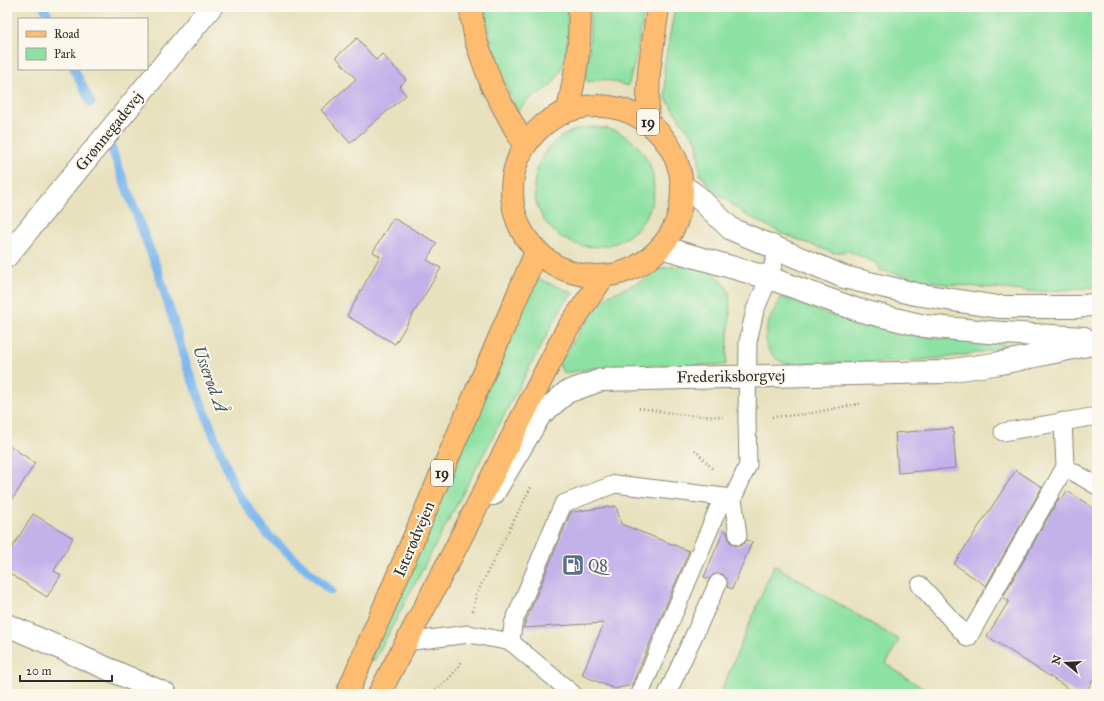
<svg xmlns="http://www.w3.org/2000/svg" width="1104" height="701" font-family="'IM FELL Great Primer',serif">
<rect width="100%" height="100%" fill="#fbf7ec"/>
<filter id="ink" filterUnits="userSpaceOnUse"><feTurbulence type="fractalNoise" baseFrequency=".025" numOctaves="2"/><feDisplacementMap in="SourceGraphic" scale="8" xChannelSelector="R" yChannelSelector="G"/><feConvolveMatrix kernelMatrix="1 2 1 2 8 2 1 2 1" color-interpolation-filters="sRGB"/></filter>
<filter id="wash" filterUnits="userSpaceOnUse"><feTurbulence type="fractalNoise" baseFrequency=".012" numOctaves="4" result="noise"/><feDisplacementMap in="SourceGraphic" scale="16" xChannelSelector="R" yChannelSelector="G"/><feGaussianBlur stdDeviation="0.9" result="paint"/><feColorMatrix in="noise" values="0 0 0 0 0 0 0 0 0 0 0 0 0 0 0 0 0 1.4 0 .05"/><feComposite in="paint" operator="in"/></filter>
<g filter="url(#wash)">
<rect width="100%" height="100%" fill="#e7e1be"/>
<!-- green -->
<path fill="#8de1a3" stroke="#5c8667" d="M484,7H566C570,35 570,67 548,88C543,92 537,93 532,97C526,100 522,107 517,112C503,78 489,44 484,7Z
M590,7H645L635,62L628,86L603,79L588,82L585,78L590,39Z
M675,7H1097V287L1037,292L944,284L879,270L876,263L848,251L834,253L781,233L743,213L713,190L700,174L697,141L682,123L666,98L664,67Z
M534 187a60 60 0 1 1 120 0a60 60 0 1 1-120 0Z
M689,265L710,271L722,280L729,292L730,316L726,365L610,366L564,373L560,368V361L597,306L609,295L642,281L661,268Z
M536,278L573,293L562,306L374,661L368,658Z
M781,297L848,321L928,337L1011,345C941,365 858,362 786,364C751,348 768,323 781,297Z
M774,565L899,640L886,664L928,692L927,694H720Z"/>
<g fill="none" stroke-linecap="round" stroke-linejoin="round">
<!-- stream -->
<path stroke="#7bb7ed" stroke-width="9" d="M44,7L50,19
M74,69L91,103
M111,147L159,274L187,367L235,489L267,534L331,591"/>
</g>
<g id="blocks">
<!-- building -->
<path fill="#c3b1ea" d="M357,38L376,60L382,54L406,80L399,87L406,95L350,143L321,110L356,79L336,57Z
M393,218L437,243L427,260L441,268L395,344L347,316L380,256L373,252Z
M953,428L956,468L898,473L895,433Z
M7,444L35,463L7,508Z
M1016,470L1042,487L986,586L954,564Z
M1067,491L1097,510V674L1084,694H1077L987,636L1009,601L1003,597L1059,498L1061,500Z
M616,506L621,524L689,551L632,685L615,689L582,675L604,623L523,628L571,512Z
M33,514L73,538L54,571L61,575L47,597L7,572V556Z
M724,530L727,532L730,542L734,545L740,546L747,540L752,542L732,589L727,587L726,578L722,574L713,575L709,579L704,577Z"/>
</g>
</g>
<g filter="url(#ink)">
<use href="#blocks" fill-opacity="0" stroke="#898674" stroke-width="1"/>
<g fill="none" stroke-linecap="round" stroke-linejoin="round">
<!-- service casing -->
<g stroke="#898674" stroke-width="19">
<path id="service" d="M1063,421L1065,467
M1003,432L1097,416
M738,536L733,498L748,465L747,418L748,342L755,310L769,278L778,249
M920,585L968,638L1065,467L1097,486
M405,642L469,634L511,642L513,624L563,504L615,484L733,498
M511,642L573,694
M640,694L723,497
M667,694L718,583"/>
</g>
<!-- minor casing -->
<g stroke="#898674" stroke-width="24">
<path id="minor" d="M7,256L211,7
M7,625L166,694"/>
</g>
<!-- tertiary casing -->
<g stroke="#898674" stroke-width="24">
<path id="tertiary" d="M682,186L697,196L731,229L844,277L915,294L998,307H1078L1097,304
M661,247L769,278L858,310L924,326L988,332L1084,338
M493,494L540,415L567,392L601,380L940,372L1001,363L1097,343"/>
</g>
<!-- primary casing -->
<g stroke="#898674" stroke-width="24">
<path id="primary" d="M512 191a85 85 0 1 1 170 0a85 85 0 1 1-170 0Z
M347,694L536,252
M379,694L451,557L566,331L604,276"/>
</g>
<!-- motorway casing -->
<g stroke="#898674" stroke-width="24">
<path id="motorway" d="M470,7L476,41L492,86L524,145
M568,110C575,76 582,42 579,7
M647,121L649,71L658,7"/>
</g>
<!-- path -->
<path stroke="#898674" stroke-width="2.5" stroke-dasharray="1 3" stroke-linecap="butt" d="M639,408L685,415L723,417
M772,417L807,414L862,403
M695,450L714,470
M473,611L476,595L532,485
M429,694C441,687 457,673 461,660"/>
<!-- service -->
<use href="#service" stroke="#fff" stroke-width="17"/>
<!-- minor -->
<use href="#minor" stroke="#fff" stroke-width="22"/>
<!-- tertiary -->
<use href="#tertiary" stroke="#fff" stroke-width="22"/>
<!-- primary -->
<use href="#primary" stroke="#fdbc70" stroke-width="22"/>
<!-- motorway -->
<use href="#motorway" stroke="#fdbc70" stroke-width="22"/>
</g>
</g>
<!-- icons -->
<defs>
<g id="fuel-square" transform="scale(1.15)"><rect x="-9" y="-9" width="18" height="18" rx="4" fill="#5c6f8a" stroke="#fbf7ec"/><path d="M-5.5-6h7V0h2V4h1.3V-2.5L3-4.5l.8-.8L6-3V5H2.5V1h-1V6h-7ZM-4.2-4.7v3.2H.2V-4.7Z" fill="#fff"/></g>
</defs>
<g fill-rule="evenodd">
<use href="#fuel-square" x="573" y="565"/>
</g>
<g text-anchor="middle" dominant-baseline="central" stroke-width="4" stroke-linejoin="round" paint-order="stroke">
<!-- shield labels -->
<g fill="#fbf7ec" stroke="#696865" stroke-width="1">
<rect x="637" y="109" width="22" height="26" rx="3"/>
<rect x="431" y="460" width="22" height="26" rx="3"/>
</g>
<g font-size="15" font-weight="bold" fill="#2b2b2b">
<text x="648" y="122">19</text>
<text x="442" y="473">19</text>
</g>
<!-- street labels -->
<g font-size="16" fill="#2b2b2b" stroke="#fbf7ec">
<text transform="translate(109 131) rotate(-51)">Grønnegadevej</text>
<text transform="translate(731 376) rotate(-1)">Frederiksborgvej</text>
<text transform="translate(414 539) rotate(-67)">Isterødvejen</text>
</g>
<!-- service labels -->
<g font-size="16" fill="#4e5e75" stroke="#fbf7ec" text-anchor="start">
<text x="588" y="565">Q8</text>
</g>
<!-- water labels -->
<g font-size="17" font-style="italic" fill="#435565" stroke="#fbf7ec">
<text transform="translate(210 379) rotate(70)">Usserød Å</text>
</g>
</g>
<!-- margin -->
<rect width="1104" height="701" fill="none" stroke="#fbf7ec" stroke-width="24"/>
<!-- legend -->
<rect x="18" y="18" width="130" height="52" fill="#fbf7ec" stroke="#a8a59f"/>
<rect x="26" y="31" width="20" height="6" fill="#fdbc70" stroke="#a8a59f"/>
<text x="54" y="38" font-size="12" fill="#2b2b2b">Road</text>
<rect x="26" y="48" width="20" height="12" fill="#8de1a3" stroke="#a8a59f"/>
<text x="54" y="58" font-size="12" fill="#2b2b2b">Park</text>
<!-- north arrow -->
<g transform="translate(1066 663) rotate(288)" stroke="#fbf7ec" stroke-width="3" paint-order="stroke">
<path d="M0-3L7 15L0 10L-7 15Z" fill="#2b2b2b"/>
<text y="-6" font-size="11" font-weight="bold" text-anchor="middle" fill="#2b2b2b">N</text>
</g>
<!-- scale -->
<path d="M20 675v6h92v-6" fill="none" stroke="#2b2b2b" stroke-width="2"/>
<text x="26" y="675" font-size="12" fill="#2b2b2b" stroke="#fbf7ec" stroke-width="3" paint-order="stroke">20 m</text>
</svg>
